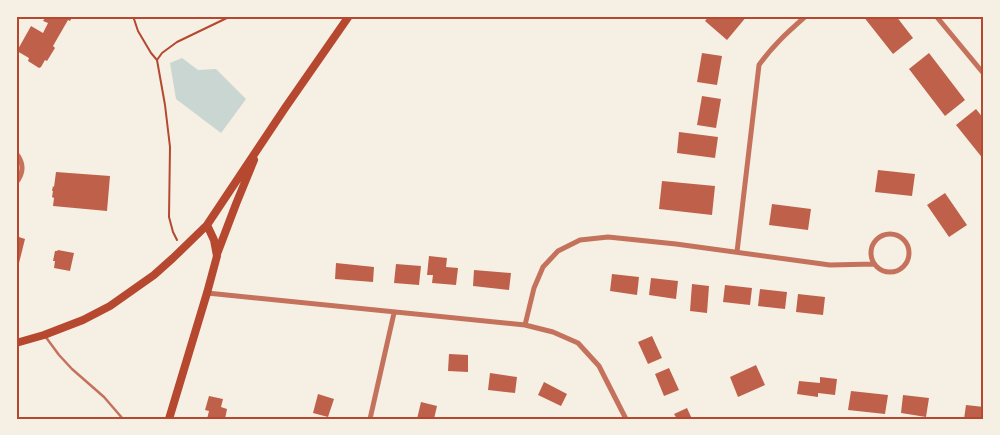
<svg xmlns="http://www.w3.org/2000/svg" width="1000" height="435" font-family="'Space Grotesk',sans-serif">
<rect width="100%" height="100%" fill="#f6efe4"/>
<!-- water -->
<path fill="#c9d6d2" d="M182,58L198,70L216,69L246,99L221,133L176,99L170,63Z"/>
<!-- building -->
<path fill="#bf614a" d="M42,16H73L70,21L68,20L53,46L55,48L47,61L45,60L41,67L39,68L28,61L29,58L17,51L31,26L43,33L48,23L43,21L45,18Z
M709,16H747L727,40L705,21Z
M863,16H896L913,38L893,54Z
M702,53L722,56L717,85L697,82Z
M929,53L965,100L945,116L909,69Z
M702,96L721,99L716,128L697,125Z
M976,109L984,119V160L956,125Z
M679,132L718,137L715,158L677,153Z
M878,170L915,174L912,196L875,192Z
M56,172L110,176L107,211L53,206L54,198L52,197L53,191H52L53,186L54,187Z
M662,181L715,186L712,215L659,209Z
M945,193L967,225L949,237L927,205Z
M772,204L811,209L808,230L769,225Z
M16,236L25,239L17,271H16Z
M58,250L74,253L70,271L54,268L55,261H53L55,251H57Z
M429,256L447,258L446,267L458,268L456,285L432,283L433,275H427Z
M336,263L374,267L373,282L335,279Z
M396,264L421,266L419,285L394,283Z
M474,270L511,273L509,290L473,286Z
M612,274L639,277L637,295L610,291Z
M651,278L678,281L676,299L649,295Z
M692,284L709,286L707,313L690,311Z
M725,285L752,288L750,305L723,302Z
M760,289L787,292L785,309L758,306Z
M798,294L825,297L823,315L796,312Z
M652,336L662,358L648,364L638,342Z
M449,354L468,355V372L448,371Z
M756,365L765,385L738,397L730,377Z
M669,368L679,390L664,396L655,374Z
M490,373L517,377L515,393L488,390Z
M820,377L837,379L835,395L818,393V397L797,394L799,381L820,383Z
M544,382L567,394L561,406L538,395Z
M851,391L888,395L885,414L848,410Z
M318,394L334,399L328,417L313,413Z
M903,395L929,398L926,417L901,413Z
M209,396L223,399L221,407L227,409L225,419H207L209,411L205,410Z
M421,402L437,406L434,419H417Z
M966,405L984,407V419H964Z
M687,408L692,419H677L674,414Z"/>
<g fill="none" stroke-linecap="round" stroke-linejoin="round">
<!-- path -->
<path stroke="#b5482f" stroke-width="2" d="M133,16L138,31L151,53L157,60L165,105L170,147L169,217L173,232L177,240
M157,60L162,53L177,42L231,16"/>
<!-- service -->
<path stroke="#c5725c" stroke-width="2.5" d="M45,336L59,355L72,369L104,397L123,419"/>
<!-- minor -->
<path stroke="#c5725c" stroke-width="5" d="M936,16L984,74
M16,153C24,163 24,173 16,183
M871 253a19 19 0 1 1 38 0a19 19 0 1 1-38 0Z
M737,252L759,65C773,45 788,32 806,16
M207,293L525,325L553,332L578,343L599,366L626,419
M525,325L534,288L543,267L558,251L580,240L608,237L676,244L830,265L874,264
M370,419L394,313"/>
<!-- secondary -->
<path stroke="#b5482f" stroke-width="8" d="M217,254L236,204L254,160
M16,343L44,335L83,320L110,306L154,275L173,258L207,225L285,108L349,16
M169,419L207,293L217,256L214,240L207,225"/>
</g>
<!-- border -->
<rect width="1000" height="435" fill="none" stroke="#f6efe4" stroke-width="35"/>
<rect x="18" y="18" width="964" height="400" fill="none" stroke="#b5482f" stroke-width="2"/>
</svg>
